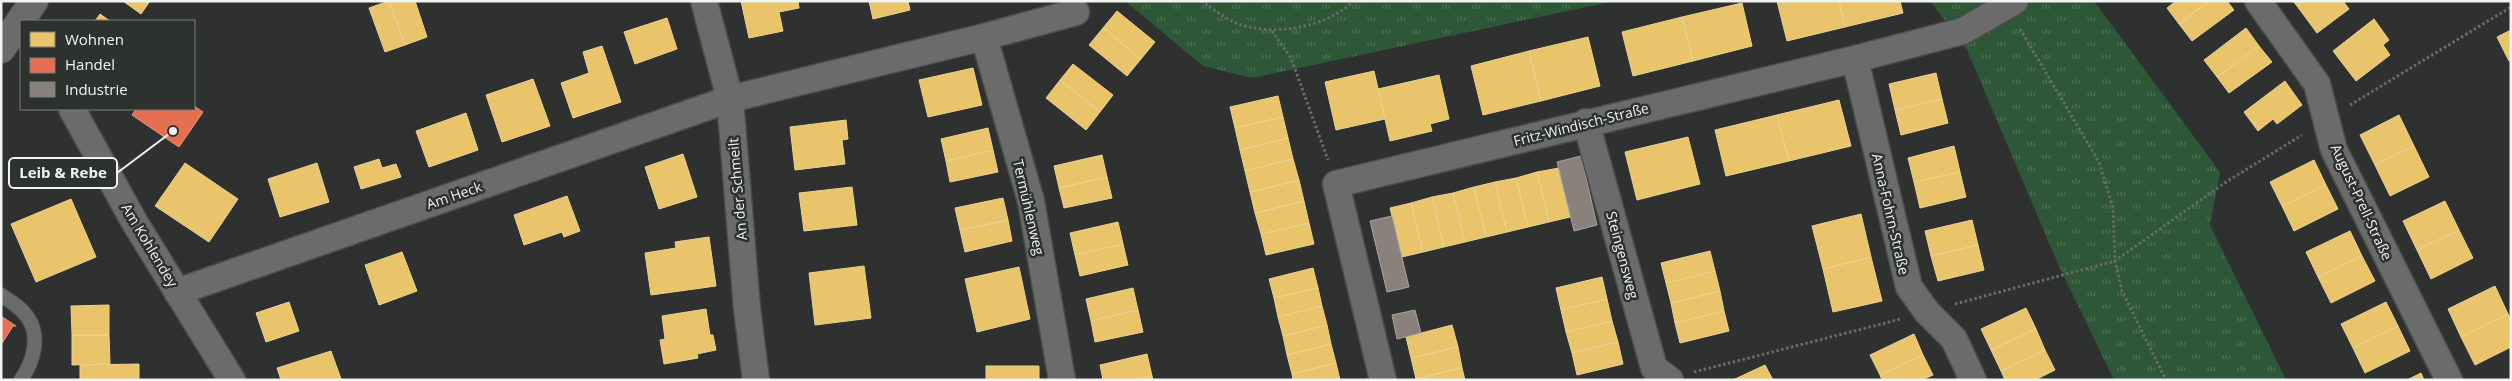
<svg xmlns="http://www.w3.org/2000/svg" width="2512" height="381" font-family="'Open Sans',sans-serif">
<defs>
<pattern id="park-tufts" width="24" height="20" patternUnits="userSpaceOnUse" patternTransform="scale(1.25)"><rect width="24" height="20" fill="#2d5736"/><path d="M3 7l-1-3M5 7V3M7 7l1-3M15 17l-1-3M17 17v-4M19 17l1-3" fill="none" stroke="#4c7054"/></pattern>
</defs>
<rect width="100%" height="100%" fill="#2e312f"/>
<!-- park -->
<path fill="url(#park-tufts)" d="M1125,1H1614L1252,78L1203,66Z
M1930,1H2094L2220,172L2210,225L2286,380H2114L2058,264L1967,50Z"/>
<!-- homes -->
<path fill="#e9c46a" stroke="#ebd292" d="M123,1H150L141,14Z
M389,1H415L427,37L405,45Z
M389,1L405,45L385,52L369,8Z
M741,1H798L799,8L779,12L783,31L749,38Z
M869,1H908L910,10L873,19Z
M1777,1H1839L1845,27L1787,41Z
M1839,1H1900L1903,13L1845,27Z
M2176,1H2209L2179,24L2167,8Z
M2209,1H2227L2234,10L2192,41L2179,24Z
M2293,1H2303L2297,6Z
M2303,1H2343L2349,9L2317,33L2297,6Z
M1742,3L1752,46L1693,61L1682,17Z
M1117,11L1155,42L1141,59L1103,28Z
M100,14L110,21H95Z
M1682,17L1693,61L1633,76L1622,32Z
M667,18L677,49L635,64L624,32Z
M2374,19L2389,40L2383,45L2390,55L2356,81L2333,51Z
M1103,28L1141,59L1127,76L1089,45Z
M2246,28L2259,46L2217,77L2204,60Z
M2511,30V60L2509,61L2497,37Z
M1588,37L1600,86L1541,101L1529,51Z
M602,46L621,102L573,118L561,83L589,73L583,52Z
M2259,46L2272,62L2229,93L2217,77Z
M1529,51L1541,101L1483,115L1471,66Z
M1073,64L1113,95L1100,112L1060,80Z
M973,68L982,105L928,117L919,80Z
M1374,71L1385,119L1336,130L1325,82Z
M1936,73L1942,99L1895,110L1889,84Z
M1439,75L1449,119L1430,124L1432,131L1390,141L1378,89Z
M533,79L550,126L502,142L486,95Z
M1060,80L1100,112L1086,130L1046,98Z
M2285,81L2302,105L2277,124L2273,119L2258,131L2244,112Z
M1278,96L1283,117L1235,128L1230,107Z
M1942,99L1948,123L1901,135L1895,110Z
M1839,100L1851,146L1789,161L1777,115Z
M466,113L478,150L429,167L416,131Z
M1777,115L1789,161L1726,176L1715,130Z
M2399,115L2414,146L2375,165L2360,135Z
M1283,117L1288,138L1240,150L1235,128Z
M846,120L848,139L842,140L845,164L795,170L790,127Z
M988,128L993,150L946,161L941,139Z
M1688,137L1700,184L1637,200L1625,152Z
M1288,138L1293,159L1245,171L1240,150Z
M1954,146L1960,172L1914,182L1908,158Z
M2414,146L2429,177L2390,196L2375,165Z
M993,150L998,172L950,182L946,161Z
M683,154L697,197L659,209L645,167Z
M1102,155L1107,177L1059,188L1054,166Z
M379,159L382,168L396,164L401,177L361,189L354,167Z
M1293,159L1299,180L1250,192L1245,171Z
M2314,160L2326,185L2282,206L2270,182Z
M185,163L238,199L209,242L155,206Z
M317,163L329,202L280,217L268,179Z
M1559,168L1570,217L1549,222L1537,172Z
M1537,172L1549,222L1528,227L1516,178Z
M1960,172L1966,197L1920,208L1914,182Z
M1107,177L1112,198L1064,208L1059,188Z
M1516,178L1528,227L1507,232L1495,182Z
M1299,180L1304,201L1255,213L1250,192Z
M1495,182L1507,232L1486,237L1474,187Z
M2326,185L2338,209L2294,231L2282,206Z
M852,187L857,225L804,231L799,193Z
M1474,187L1486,237L1465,242L1453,193Z
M1453,193L1465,242L1444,247L1432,197Z
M567,196L580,231L564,237L562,232L524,245L514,215Z
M1432,197L1444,247L1423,252L1411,203Z
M1003,198L1008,220L960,230L955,208Z
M71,199L96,257L36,282L11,224Z
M1304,201L1309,223L1261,234L1255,213Z
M2445,201L2459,230L2417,250L2403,221Z
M1411,203L1423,252L1402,257L1390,208Z
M1861,214L1871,257L1823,269L1812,226Z
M1008,220L1012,241L965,252L960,230Z
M1972,220L1978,245L1931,256L1925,231Z
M1118,222L1123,244L1075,255L1070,233Z
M1309,223L1314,244L1266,255L1261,234Z
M2459,230L2473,258L2431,279L2417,250Z
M2350,231L2362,256L2318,277L2306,252Z
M709,237L716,286L651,295L645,253L676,248L675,242Z
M1123,244L1128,265L1080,276L1075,255Z
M1978,245L1984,270L1938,281L1931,256Z
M1710,251L1715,271L1666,283L1661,263Z
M402,252L417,291L379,305L365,265Z
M2362,256L2375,281L2331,303L2318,277Z
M1871,257L1882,301L1833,312L1823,269Z
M864,266L871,318L815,325L809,273Z
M1019,267L1030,319L977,332L965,279Z
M1313,268L1318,288L1274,298L1269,279Z
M1715,271L1720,291L1671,303L1666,283Z
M1602,277L1607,299L1561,310L1556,288Z
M2495,286L2508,314L2461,337L2448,309Z
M1133,288L1138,310L1091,321L1086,299Z
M1318,288L1322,306L1278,317L1274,298Z
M1720,291L1724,311L1675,323L1671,303Z
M1607,299L1612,321L1566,332L1561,310Z
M289,302L299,331L266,342L256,313Z
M2386,302L2398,326L2353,348L2341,324Z
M109,305V335H72L71,306Z
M1322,306L1327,325L1283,336L1278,317Z
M2026,308L2036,329L1991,350L1981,329Z
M706,309L710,335H713L716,350L697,354L698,358L664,364L660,340L665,339L662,316Z
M1138,310L1143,332L1095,342L1091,321Z
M1724,311L1729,331L1680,343L1675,323Z
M2508,314L2511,319V347L2475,365L2461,337Z
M1612,321L1618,342L1572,353L1566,332Z
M1327,325L1331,344L1287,355L1283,336Z
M1452,325L1458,347L1411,358L1406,337Z
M2398,326L2410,351L2365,373L2353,348Z
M2036,329L2045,350L2001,371L1991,350Z
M1914,334L1923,355L1880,375L1870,355Z
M72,335H109L110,364L72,365Z
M1618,342L1623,364L1577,375L1572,353Z
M1331,344L1336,363L1292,374L1287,355Z
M1458,347L1462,368L1416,379L1411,358Z
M2045,350L2055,370L2035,380H2005L2001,371Z
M331,351L341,379L281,380L277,368Z
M1147,354L1152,376L1137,380H1103L1100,365Z
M1923,355L1933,375L1922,380H1882L1880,375Z
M1336,363L1340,380H1293L1292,374Z
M139,364V380H80V365Z
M1765,365L1773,380H1733Z
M986,366H1039V380H986Z
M1462,368L1465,380H1416V379Z
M2421,373L2424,380H2407Z
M1152,376L1153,380H1137Z"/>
<!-- shops -->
<path fill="#e76f51" stroke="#ea9781" d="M194,106L203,112L179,147L132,115L136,109H194Z
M1,316L16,326H13L1,345Z"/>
<!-- industry -->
<path fill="#8a817c" stroke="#a9a49f" d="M1581,156L1597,225L1574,231L1557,162Z
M1392,216L1409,287L1387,292L1370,221Z
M1415,310L1421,333L1397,339L1392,315Z"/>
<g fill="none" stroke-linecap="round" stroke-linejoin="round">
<!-- lane casing -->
<g stroke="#4b4d4b" stroke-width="16">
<path id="lane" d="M1,295C10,301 22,308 28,318C41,337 33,362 21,380"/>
</g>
<!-- street casing -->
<g stroke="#4b4d4b" stroke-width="29">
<path id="street" d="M704,1L730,99L747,309L756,380
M2258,1L2317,84L2334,150L2449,380
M1855,59L1909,287L1927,312L1954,339L1973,380
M72,109L135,223L232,380
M1586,122L1654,368L1670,380
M177,292L730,99L984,37
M1062,380L1031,201L984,37L1076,12
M1383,380L1336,184L1855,59L1963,31L2015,1"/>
</g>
<!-- secondary casing -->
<g stroke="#4b4d4b" stroke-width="30">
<path id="secondary" d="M1,49L34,1"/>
</g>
<!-- path -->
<path stroke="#696a69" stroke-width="3" stroke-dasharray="2.5 2.5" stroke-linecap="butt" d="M1201,1C1212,8 1223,17 1234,22C1271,38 1325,28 1354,1
M2020,29L2099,162L2113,208L2115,261L2122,291L2166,380
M1272,31L1291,58L1328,160
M2350,105L2511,7
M1955,304L2115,261L2226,182L2302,135
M1694,372L1901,319"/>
<!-- lane -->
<use href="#lane" stroke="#6a6b6a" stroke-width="14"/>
<!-- street -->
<use href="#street" stroke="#6a6b6a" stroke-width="26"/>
<!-- secondary -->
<use href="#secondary" stroke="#6a6b6a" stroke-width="28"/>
</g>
<g text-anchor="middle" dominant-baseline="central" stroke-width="5" stroke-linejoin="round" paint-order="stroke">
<!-- street labels -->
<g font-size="14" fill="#f1f4f1" stroke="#2d322e">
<text transform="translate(1581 124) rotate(-14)">Fritz-Windisch-Straße</text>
<text transform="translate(737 189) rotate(-95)">An der Schmeilt</text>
<text transform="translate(454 195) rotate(-19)">Am Heck</text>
<text transform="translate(2362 202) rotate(65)">August-Prell-Straße</text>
<text transform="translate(1029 207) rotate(77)">Termühlenweg</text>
<text transform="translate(1891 214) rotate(77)">Anna-Fohrn-Straße</text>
<text transform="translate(150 245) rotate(59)">Am Kohlendey</text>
<text transform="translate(1623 255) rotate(75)">Steingensweg</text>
</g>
</g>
<!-- callouts -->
<path fill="none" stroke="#f1f4f1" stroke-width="2" d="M173 131L117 173"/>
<circle fill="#f1f4f1" stroke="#2d322e" stroke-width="2" cx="173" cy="131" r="5"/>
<rect fill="#2d322e" stroke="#f1f4f1" stroke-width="2" x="9" y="158" width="108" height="30" rx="5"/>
<g font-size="15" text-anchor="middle" font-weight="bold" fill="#f1f4f1">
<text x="63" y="178">Leib &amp; Rebe</text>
</g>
<!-- border -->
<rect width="2512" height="381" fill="none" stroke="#f1f4f1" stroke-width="5"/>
<!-- legend -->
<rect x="20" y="20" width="175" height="90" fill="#2d322e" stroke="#7b807c"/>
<rect x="30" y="32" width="25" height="15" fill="#e9c46a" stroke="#7b807c"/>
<text x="65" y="45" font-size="15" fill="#f1f4f1">Wohnen</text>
<rect x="30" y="58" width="25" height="15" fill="#e76f51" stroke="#7b807c"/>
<text x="65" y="70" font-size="15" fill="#f1f4f1">Handel</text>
<rect x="30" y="82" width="25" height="15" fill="#8a817c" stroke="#7b807c"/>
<text x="65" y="95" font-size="15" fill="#f1f4f1">Industrie</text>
</svg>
